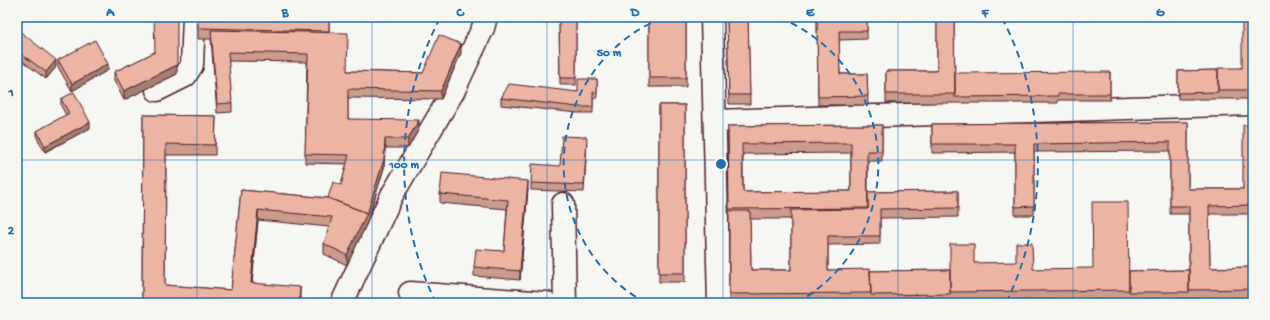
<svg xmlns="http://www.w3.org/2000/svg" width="1270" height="320" font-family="'Gochi Hand',sans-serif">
<rect width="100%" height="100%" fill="#f6f6f2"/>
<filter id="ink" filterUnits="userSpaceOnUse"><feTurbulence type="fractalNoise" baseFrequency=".025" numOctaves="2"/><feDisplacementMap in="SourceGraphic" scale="8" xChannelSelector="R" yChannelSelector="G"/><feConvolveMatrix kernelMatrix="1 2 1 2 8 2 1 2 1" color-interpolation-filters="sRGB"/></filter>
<g filter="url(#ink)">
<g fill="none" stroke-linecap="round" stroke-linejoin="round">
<!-- minor casing -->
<g stroke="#4a1f2b" stroke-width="25">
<path id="minor" d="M712,17L719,303
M157,90L185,76L192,65L194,17
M715,121L1253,104
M563,204L565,303
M410,293L546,303
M342,303L392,195L453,92L483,28L486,17"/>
</g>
<!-- minor -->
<use href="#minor" stroke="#f6f6f2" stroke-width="22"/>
</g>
<!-- wall -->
<path fill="#cb9b8c" stroke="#4a1f2b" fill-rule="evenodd" d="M198,17H329V32L347,71L423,73L461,53L441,99L348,98V119L419,129L408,148H385L384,168L367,223L347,265L324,254V244L329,227L258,220L252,283L300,297V303H142L143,115L216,116L215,155H166L165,285L231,290L241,190L328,198L341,185L347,164L305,163L307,62L228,61L232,103V112L217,113L211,39H198Z
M559,17H576V85H560Z
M649,17H686V87H649Z
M727,17H748L750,104H729Z
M817,17H867V39L839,40L840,74H867L868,105H818Z
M868,17H899V19H868Z
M937,17H1184V18L954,19L955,94L1110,72V100H1058V103H886V71H937Z
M1253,17V99H1178V71L1218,70L1242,68Z
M17,29L56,67L46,79L17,57Z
M155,52L177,74L124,100L114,81V72Z
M58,60L108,70L72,91L58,67Z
M597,79V98H593V113H578L501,105V98L578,92Z
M61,99L90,128L45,152L37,138V131L66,115L61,106Z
M659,105H685V282H659Z
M1188,122V189H1243L1253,125V214H1209L1210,268L1253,267V298L729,303L728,126L882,125V161H868V192L958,191V217L880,218V244L828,245V270L870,271L950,270L974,263L1033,269L1129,271L1189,270V214H1170V151L1034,152V215H1015V152L932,153V124ZM851,153V191L743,192V154ZM750,219H791V270H751Z
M587,144L584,192L531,190V183L560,166Z
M528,189L520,280L474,276V267L504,251L507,209L440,203V194Z"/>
<!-- shaded-wall -->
<path fill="#a57e72" stroke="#4a1f2b" d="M461,44V53L441,99V91Z
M56,60V67L46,79V72Z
M108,64V70L72,91V84Z
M177,65V74L124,100V91Z
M419,120V129L408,148V139Z
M90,122V128L45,152V146Z
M385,139V148L384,168L367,223L347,265V255Z
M528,181V189L520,280V271Z
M258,210V220L251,293V283Z
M300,287V303H299Z"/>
<!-- building -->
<path fill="#ecb4a3" stroke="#4a1f2b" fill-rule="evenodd" d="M154,17H177V65L124,91L114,72L155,52Z
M198,17H329V31L198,28Z
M559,17H576V78H560Z
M649,17H686V78H649Z
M727,17H748L750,95H729Z
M817,17H867V31H839L840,74H867L868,96L818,97Z
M937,17H954L955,94H886V71H937Z
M1242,17H1253V90H1218V68H1242Z
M17,29L56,60L46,72L17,51Z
M211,30L348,33L347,71L423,73L439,35L461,44L441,91L348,89V119L419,120L408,139H385L384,159L367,214V213L328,198L333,182L341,185L349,155L305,154L308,54L228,52L232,103L217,104Z
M95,40L108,64L72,84L58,60Z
M1218,70V92L1178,93V71Z
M1110,72V94H1058V96L955,97V73Z
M578,79H597V92H593V107H578L501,98L509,84L578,92Z
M74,92L90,122L45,146L37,131L69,113L61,99Z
M659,105H685V273H659Z
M143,115L216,116L215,145L166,144L165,285L231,290L241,190L328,198L367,213L347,255L324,244L332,217L258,210L251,283L300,287L299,303H142Z
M1188,122V189H1243V125H1253V205L1209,206L1210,268L1253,267V289L1189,290V206H1170V142L1034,144V206L1015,207V144H932V124Z
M882,125V151H867L868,208L729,209L728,126ZM851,143V191L743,192L742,144Z
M562,136L587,137L584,185L531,183L532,164L560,166Z
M442,173L528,181L520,271L474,267L476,249L504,251L508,200L440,194Z
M958,191V208L880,209V236H828V270L870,269L871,293L729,294V211H750L751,270H791V210L868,209V192Z
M1092,202H1128L1129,290L950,292V244H974V263L1016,262V243H1032L1033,269L1093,268Z
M950,270V294L871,295L870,271Z
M1189,270V292H1129V271Z"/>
</g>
<!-- grid -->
<path fill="none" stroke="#1f6fb2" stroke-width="1" stroke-opacity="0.55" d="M197,17V303M372,17V303M547,17V303M723,17V303M898,17V303M1073,17V303M17,160H1253"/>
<!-- distance rings -->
<g fill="none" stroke="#1f6fb2" stroke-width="2" stroke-dasharray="7 5">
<path d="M646 303A158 158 0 0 1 662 18M780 18A158 158 0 0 1 796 303"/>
<path d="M436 303A317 317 0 0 1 440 18M1002 18A317 317 0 0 1 1006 303"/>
</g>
<circle cx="721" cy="164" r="6" fill="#1f6fb2" stroke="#f6f6f2" stroke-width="2"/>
<g font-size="12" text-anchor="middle" font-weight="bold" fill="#1f6fb2" stroke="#f6f6f2" stroke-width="3" stroke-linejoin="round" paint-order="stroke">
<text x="609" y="56">50 m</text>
<text x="404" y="168">100 m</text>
</g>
<!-- margin -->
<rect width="1270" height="320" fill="none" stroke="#f6f6f2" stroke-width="44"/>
<rect x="22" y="22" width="1226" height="276" fill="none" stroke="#1f6fb2" stroke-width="1.5"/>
<g font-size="13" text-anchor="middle" font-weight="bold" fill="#1f6fb2">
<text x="110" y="16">A</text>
<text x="285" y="16">B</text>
<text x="460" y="16">C</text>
<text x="635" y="16">D</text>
<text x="810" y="16">E</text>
<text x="985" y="16">F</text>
<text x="1160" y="16">G</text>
<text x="11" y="96">1</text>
<text x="11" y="234">2</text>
</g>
</svg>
